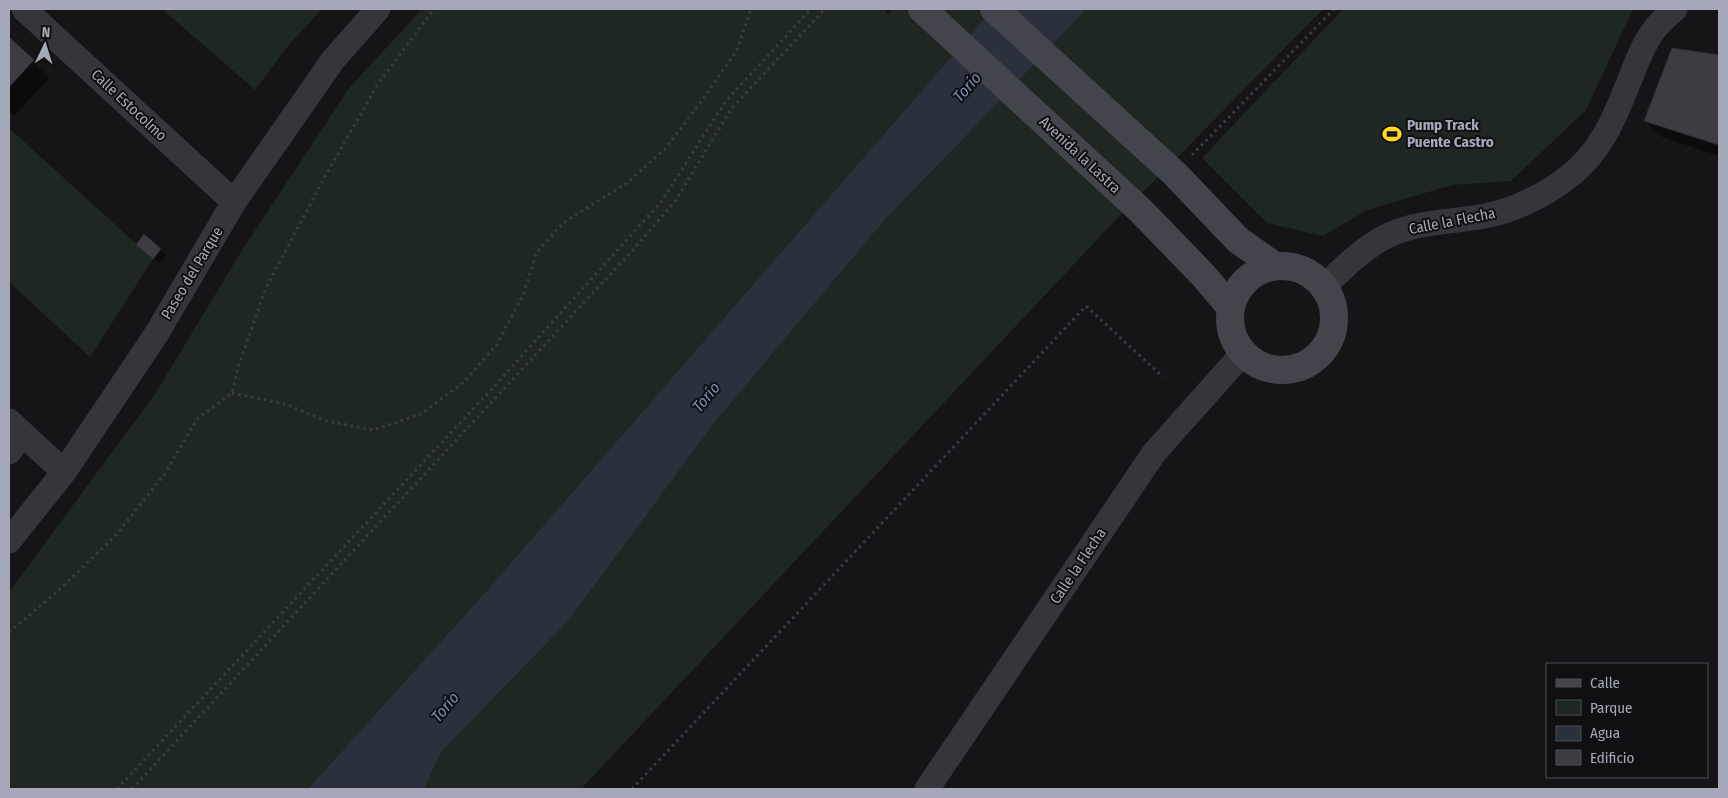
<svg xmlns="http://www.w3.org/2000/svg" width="1728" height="798" font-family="'Fira Sans Condensed',sans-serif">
<rect width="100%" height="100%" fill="#151517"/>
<!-- green -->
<path fill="#1e2721" d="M162,9H322L288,46L255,90Z
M422,9H883L888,14L894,9H1323L1108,228L581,789H9V592L155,394L244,247L350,87Z
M1343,9H1633L1586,110L1511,181L1452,185L1367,210L1323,236L1267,223L1202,158Z
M9,128L153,259L90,357L9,282Z"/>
<!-- water -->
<path fill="#2a313c" d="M993,9H1086L961,141L886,218L714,423L568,621L441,752L424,789H308L485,593Z"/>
<!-- shadow -->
<path fill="#0007" d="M9,39L49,78L14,116L9,111Z
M1672,49L1719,56V156L1662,137L1645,121Z
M143,250H160L166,255L159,263Z"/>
<!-- building -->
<path fill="#3c3c42" stroke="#2f2e33" d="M9,37L34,60L9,87Z
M1672,48L1719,55V145L1644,121Z
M144,234L161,249L153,259L136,245Z"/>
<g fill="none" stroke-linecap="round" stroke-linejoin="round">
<!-- path -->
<path stroke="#3b3c43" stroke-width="3" stroke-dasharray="2.5 4" stroke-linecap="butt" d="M1192,155L1334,9
M232,393L285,404L326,421L373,430L421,414L464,382L497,344L523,295L537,252L563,223L627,183L666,148L703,99L737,50L751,9
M9,632L58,591L116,535L164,475L197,419L232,393L238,368L265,290L324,178L378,84L434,9
M117,789L490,391L661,202L725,102L811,9
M132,789L631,252L676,200L731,109L825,9
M632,789L1086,306L1163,377"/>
<!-- street -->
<path stroke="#35353c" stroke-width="25" d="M24,9L234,202
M1324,287C1344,267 1364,247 1389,235C1420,221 1453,222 1485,216C1514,210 1544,196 1567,178C1603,151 1616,114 1632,74C1638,59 1644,43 1654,30C1660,22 1668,15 1675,9
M9,421L64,472
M9,452L23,434
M9,541L64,472L84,442L157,333L234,202L333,60L378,9
M927,789L1154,453L1243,353"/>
<!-- secondary -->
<path stroke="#43444c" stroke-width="28" d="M922,9L1140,210L1203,275L1231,308
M994,9L1175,174L1238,240L1275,266
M1230 318a52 52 0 1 1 104 0a52 52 0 1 1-104 0Z"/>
</g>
<!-- icons -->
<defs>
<g id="stadium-bare" transform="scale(1.5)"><path d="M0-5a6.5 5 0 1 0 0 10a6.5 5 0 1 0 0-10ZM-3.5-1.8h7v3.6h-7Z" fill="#ffd724" stroke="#101012" stroke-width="2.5" paint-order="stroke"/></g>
</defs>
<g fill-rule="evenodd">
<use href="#stadium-bare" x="1392" y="134"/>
</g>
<g text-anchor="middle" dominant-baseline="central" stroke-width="4" stroke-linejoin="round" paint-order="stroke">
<!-- street labels -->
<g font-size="15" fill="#a5a8b8" stroke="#101012">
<text transform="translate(129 105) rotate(43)">Calle Estocolmo</text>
<text transform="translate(1080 155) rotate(43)">Avenida la Lastra</text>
<text transform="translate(1452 221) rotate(-11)">Calle la Flecha</text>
<text transform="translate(192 273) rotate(-59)">Paseo del Parque</text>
<text transform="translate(1078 566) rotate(-56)">Calle la Flecha</text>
</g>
<!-- poi labels -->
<g font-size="15" font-weight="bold" fill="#a5a8b8" stroke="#101012" text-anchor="start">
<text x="1407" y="125">Pump Track<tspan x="1407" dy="17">Puente Castro</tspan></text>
</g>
<!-- water labels -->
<g font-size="16" font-style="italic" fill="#7990b7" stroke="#101012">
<text transform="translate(967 87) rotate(-49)">Torío</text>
<text transform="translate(706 397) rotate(-50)">Torío</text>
<text transform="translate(445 707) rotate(-50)">Torío</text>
</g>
</g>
<!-- border -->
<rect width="1728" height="798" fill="none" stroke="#a5a8b8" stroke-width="20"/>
<!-- legend -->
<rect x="1546" y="663" width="162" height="115" fill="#101012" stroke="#4c4d54"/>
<rect x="1556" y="679" width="25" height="8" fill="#43444c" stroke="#4c4d54"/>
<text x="1590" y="688" font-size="15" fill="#a5a8b8">Calle</text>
<rect x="1556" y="700" width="25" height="15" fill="#1e2721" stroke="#4c4d54"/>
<text x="1590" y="713" font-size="15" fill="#a5a8b8">Parque</text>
<rect x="1556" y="726" width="25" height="15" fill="#2a313c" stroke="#4c4d54"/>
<text x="1590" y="738" font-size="15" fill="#a5a8b8">Agua</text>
<rect x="1556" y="750" width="25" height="15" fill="#3c3c42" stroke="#4c4d54"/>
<text x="1590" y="763" font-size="15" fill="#a5a8b8">Edificio</text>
<!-- north arrow -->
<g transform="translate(45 45) rotate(4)" stroke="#101012" stroke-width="4" paint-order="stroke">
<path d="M0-4L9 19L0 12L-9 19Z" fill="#a5a8b8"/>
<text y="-8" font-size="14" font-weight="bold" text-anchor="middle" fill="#a5a8b8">N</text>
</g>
</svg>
